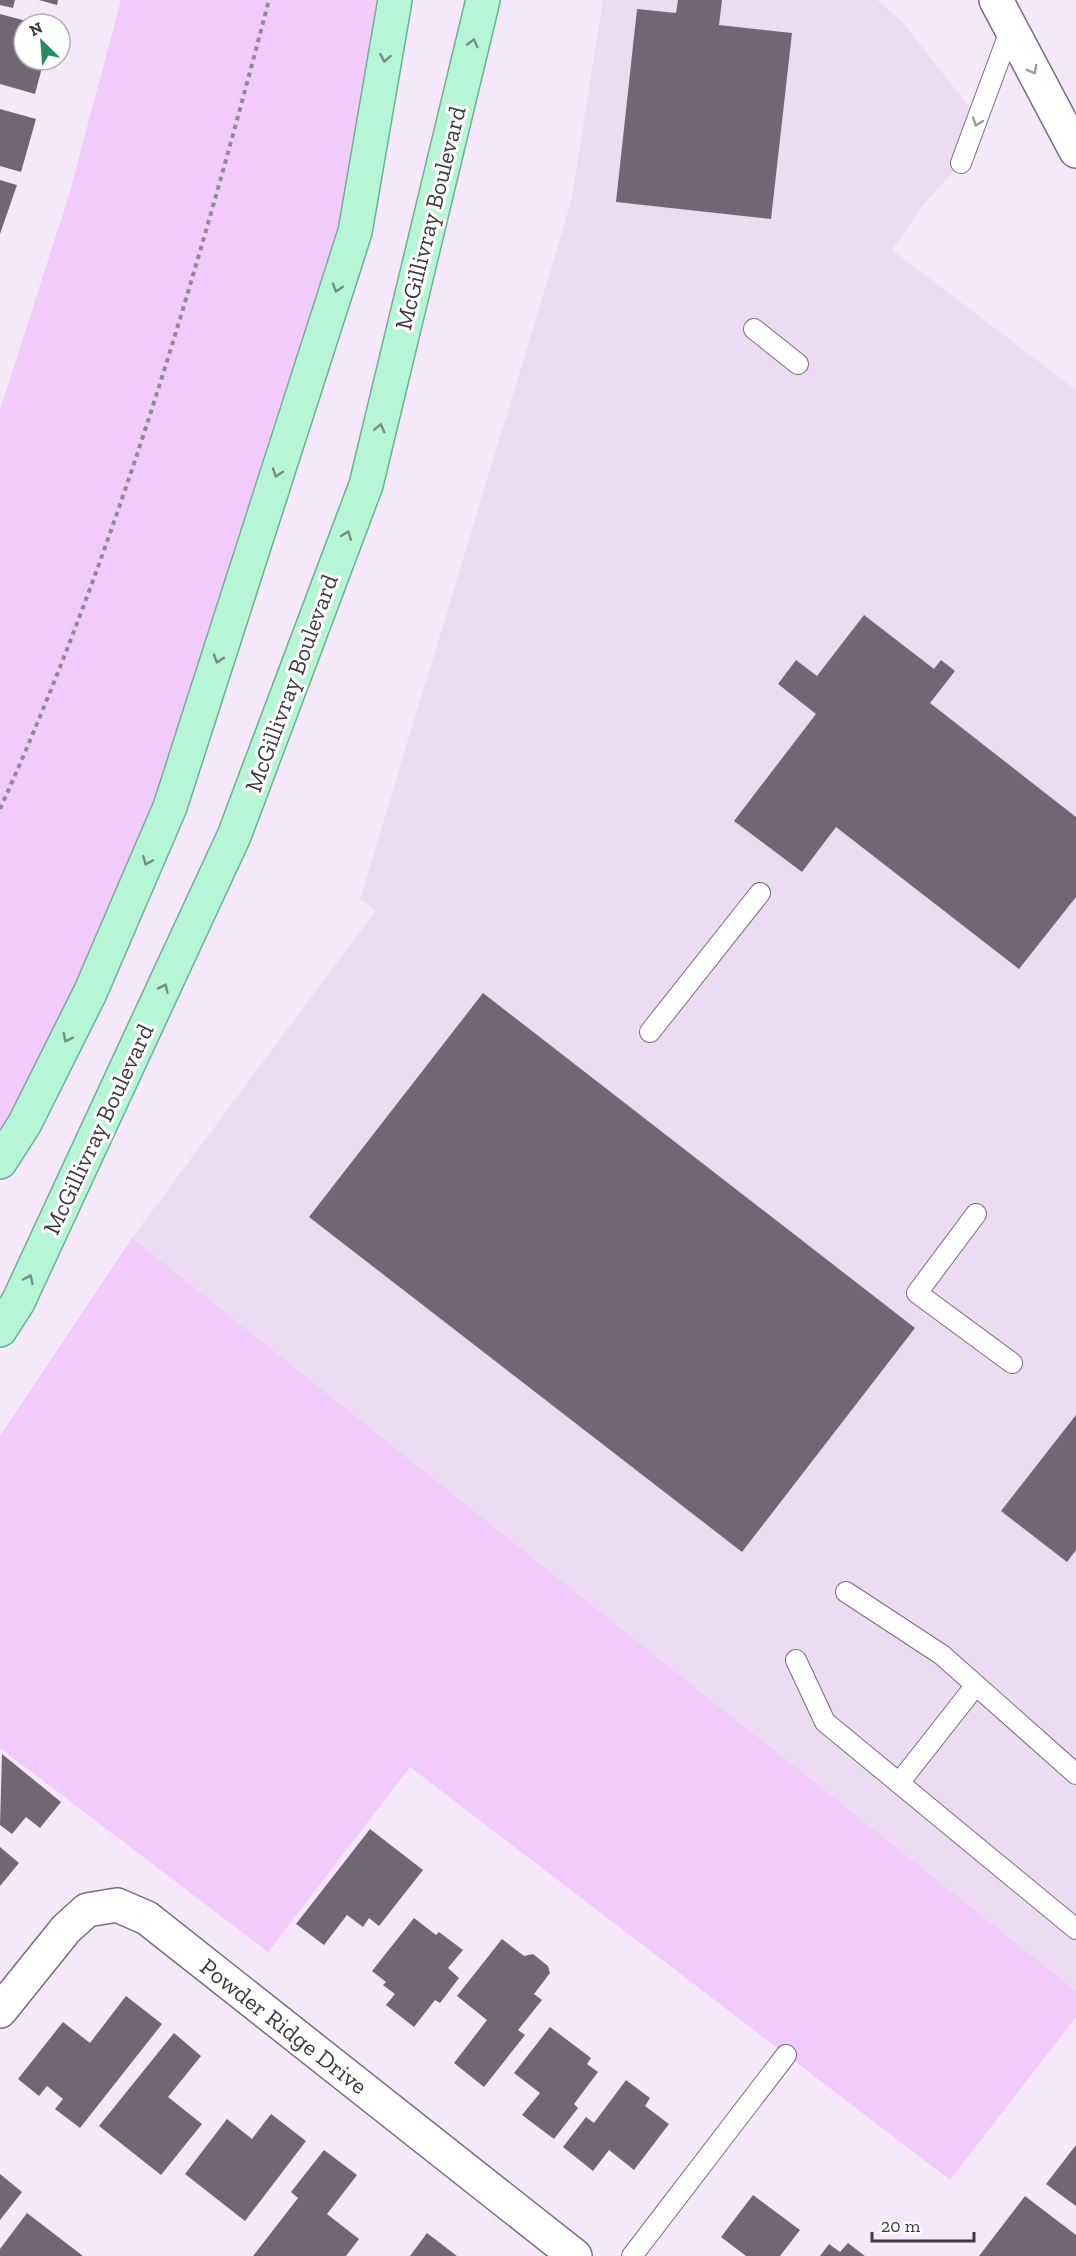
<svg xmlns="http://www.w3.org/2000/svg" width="1076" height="2256" font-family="'Zilla Slab',serif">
<rect width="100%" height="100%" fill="#f6e8fb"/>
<!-- built -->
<path fill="#eddaf3" d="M603,0H877L903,23L978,118L961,163L923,205L892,250L1076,390V1991L132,1238L376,910L360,899L571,203Z"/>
<!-- green -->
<path fill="#f0cbfc" d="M121,0H395L355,232L170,807L0,1162V410L69,195Z
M132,1238L1076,1991V2017L950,2180L410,1767L268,1952L0,1748V1436Z"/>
<!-- building -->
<path fill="#726676" d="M0,0H15L13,8L0,5Z
M39,0H58L57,5Z
M678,0H722L719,25L792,33L771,219L616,202L637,9L676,13Z
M0,14L34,23L24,24V60H44L35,94L0,84Z
M0,109L36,119L21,172L0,166Z
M0,180L17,185L0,234Z
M864,615L934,669L941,660L955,671L930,703L1076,817V897L1019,969L836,827L802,872L734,821L816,714L778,684L796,660L817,676Z
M483,993L915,1328L742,1552L309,1217Z
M1076,1415V1550L1067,1562L1001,1511Z
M2,1754L61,1802L40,1828L26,1817L12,1834L0,1825Z
M370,1829L423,1870L379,1926L369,1918L363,1927L347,1915L324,1945L296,1924Z
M0,1847L19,1863L0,1886Z
M414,1918L436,1935L439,1932L463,1950L448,1968L459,1978L440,2003L435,2000L414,2027L386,2005L395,1994L383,1985L386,1982L372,1971Z
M502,1939L524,1956L533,1954L548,1966L550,1973L534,1994L542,2000L518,2030L525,2035L484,2087L454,2063L487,2020L457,1996Z
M126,1996L162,2024L80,2128L55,2109L63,2099L47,2086L39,2096L18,2079L63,2022L90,2043Z
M550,2027L591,2058L587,2064L598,2072L574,2104L578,2108L554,2139L522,2115L540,2093L514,2073Z
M174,2033L201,2056L168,2097L202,2124L161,2175L99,2126Z
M626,2080L650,2098L645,2106L669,2124L634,2170L609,2150L593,2171L563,2147L586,2117L594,2123Z
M271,2114L306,2141L245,2221L185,2174L227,2119L252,2139Z
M1076,2145V2206L1046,2184Z
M324,2150L357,2175L327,2214L359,2239L346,2256H253L298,2198L291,2192Z
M0,2174L22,2192L0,2220Z
M753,2195L800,2230L780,2256H746L721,2237Z
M1025,2196L1076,2235V2256H979Z
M27,2213L83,2256H0V2249Z
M427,2233L457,2256H410Z
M848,2243L865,2256H820L829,2244L840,2252Z"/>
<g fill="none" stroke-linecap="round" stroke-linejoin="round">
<!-- service casing -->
<g stroke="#7a6e7e" stroke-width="22">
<path id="service" d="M961,163L1011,28
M754,329L798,364
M650,1032L760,893
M976,1214L917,1293L1012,1363
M846,1592L942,1655L1076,1774
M796,1660L825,1722L1076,1929
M899,1783L976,1685
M632,2256L786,2055"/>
</g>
<!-- minor casing -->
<g stroke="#7a6e7e" stroke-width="36">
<path id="minor" d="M0,2011L66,1929L87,1910L117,1905L147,1918L575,2256"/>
</g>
<!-- secondary casing -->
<g stroke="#7a6e7e" stroke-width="36">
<path id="secondary" d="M996,0L1076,151"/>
</g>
<!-- primary casing -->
<g stroke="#6eb092" stroke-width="36">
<path id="primary" d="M0,1162L25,1123L90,993L170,807L355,232L395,0
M0,1330L18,1302L234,836L366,485L483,0"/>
</g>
<!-- path -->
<path stroke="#928996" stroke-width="4" stroke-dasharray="4.5 4.5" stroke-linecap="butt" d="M0,809C117,550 197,275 269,0"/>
<!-- service -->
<use href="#service" stroke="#fff" stroke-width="20"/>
<!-- minor -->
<use href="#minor" stroke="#fff" stroke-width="33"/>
<!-- secondary -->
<use href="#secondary" stroke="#fff" stroke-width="33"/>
<!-- primary -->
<use href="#primary" stroke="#b7f5d7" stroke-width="33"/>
</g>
<!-- one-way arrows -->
<defs><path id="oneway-chevron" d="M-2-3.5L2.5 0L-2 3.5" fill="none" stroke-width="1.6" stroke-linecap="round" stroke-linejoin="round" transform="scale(1.5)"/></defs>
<g stroke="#758e84">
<use href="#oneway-chevron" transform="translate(473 43) rotate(-76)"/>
<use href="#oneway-chevron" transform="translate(385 58) rotate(100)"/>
<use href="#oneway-chevron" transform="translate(337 288) rotate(108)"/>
<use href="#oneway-chevron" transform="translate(380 428) rotate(-76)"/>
<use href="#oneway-chevron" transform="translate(277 473) rotate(108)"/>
<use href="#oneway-chevron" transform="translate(347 535) rotate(-69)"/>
<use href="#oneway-chevron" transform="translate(218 659) rotate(108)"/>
<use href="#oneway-chevron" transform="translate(147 861) rotate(113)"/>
<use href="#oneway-chevron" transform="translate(164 988) rotate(-65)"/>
<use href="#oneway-chevron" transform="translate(67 1038) rotate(117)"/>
<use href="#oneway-chevron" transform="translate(29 1279) rotate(-65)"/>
</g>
<g stroke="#9f9ca0">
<use href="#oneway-chevron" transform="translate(1033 70) rotate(62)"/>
<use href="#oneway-chevron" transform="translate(977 122) rotate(110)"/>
</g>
<g text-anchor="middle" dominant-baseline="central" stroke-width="6" stroke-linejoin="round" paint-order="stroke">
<!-- street labels -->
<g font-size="24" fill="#3f3a41" stroke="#fff">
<text transform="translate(430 218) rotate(-76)">McGillivray Boulevard</text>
<text transform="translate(291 683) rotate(-70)">McGillivray Boulevard</text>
<text transform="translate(98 1129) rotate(-65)">McGillivray Boulevard</text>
<text transform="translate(284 2026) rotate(38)">Powder Ridge Drive</text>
</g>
</g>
<!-- north arrow -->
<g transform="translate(42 42) rotate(335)"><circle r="28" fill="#ffffff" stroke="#b2b0b3" stroke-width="1.5"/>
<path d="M0-4.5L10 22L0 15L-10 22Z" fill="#2a8961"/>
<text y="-9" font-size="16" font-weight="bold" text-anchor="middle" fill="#3f3a41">N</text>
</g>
<!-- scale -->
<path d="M872 2232v9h102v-9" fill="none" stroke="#3f3a41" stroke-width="3"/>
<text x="881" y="2232" font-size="18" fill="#3f3a41" stroke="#ffffff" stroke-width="4.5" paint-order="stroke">20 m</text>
</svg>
